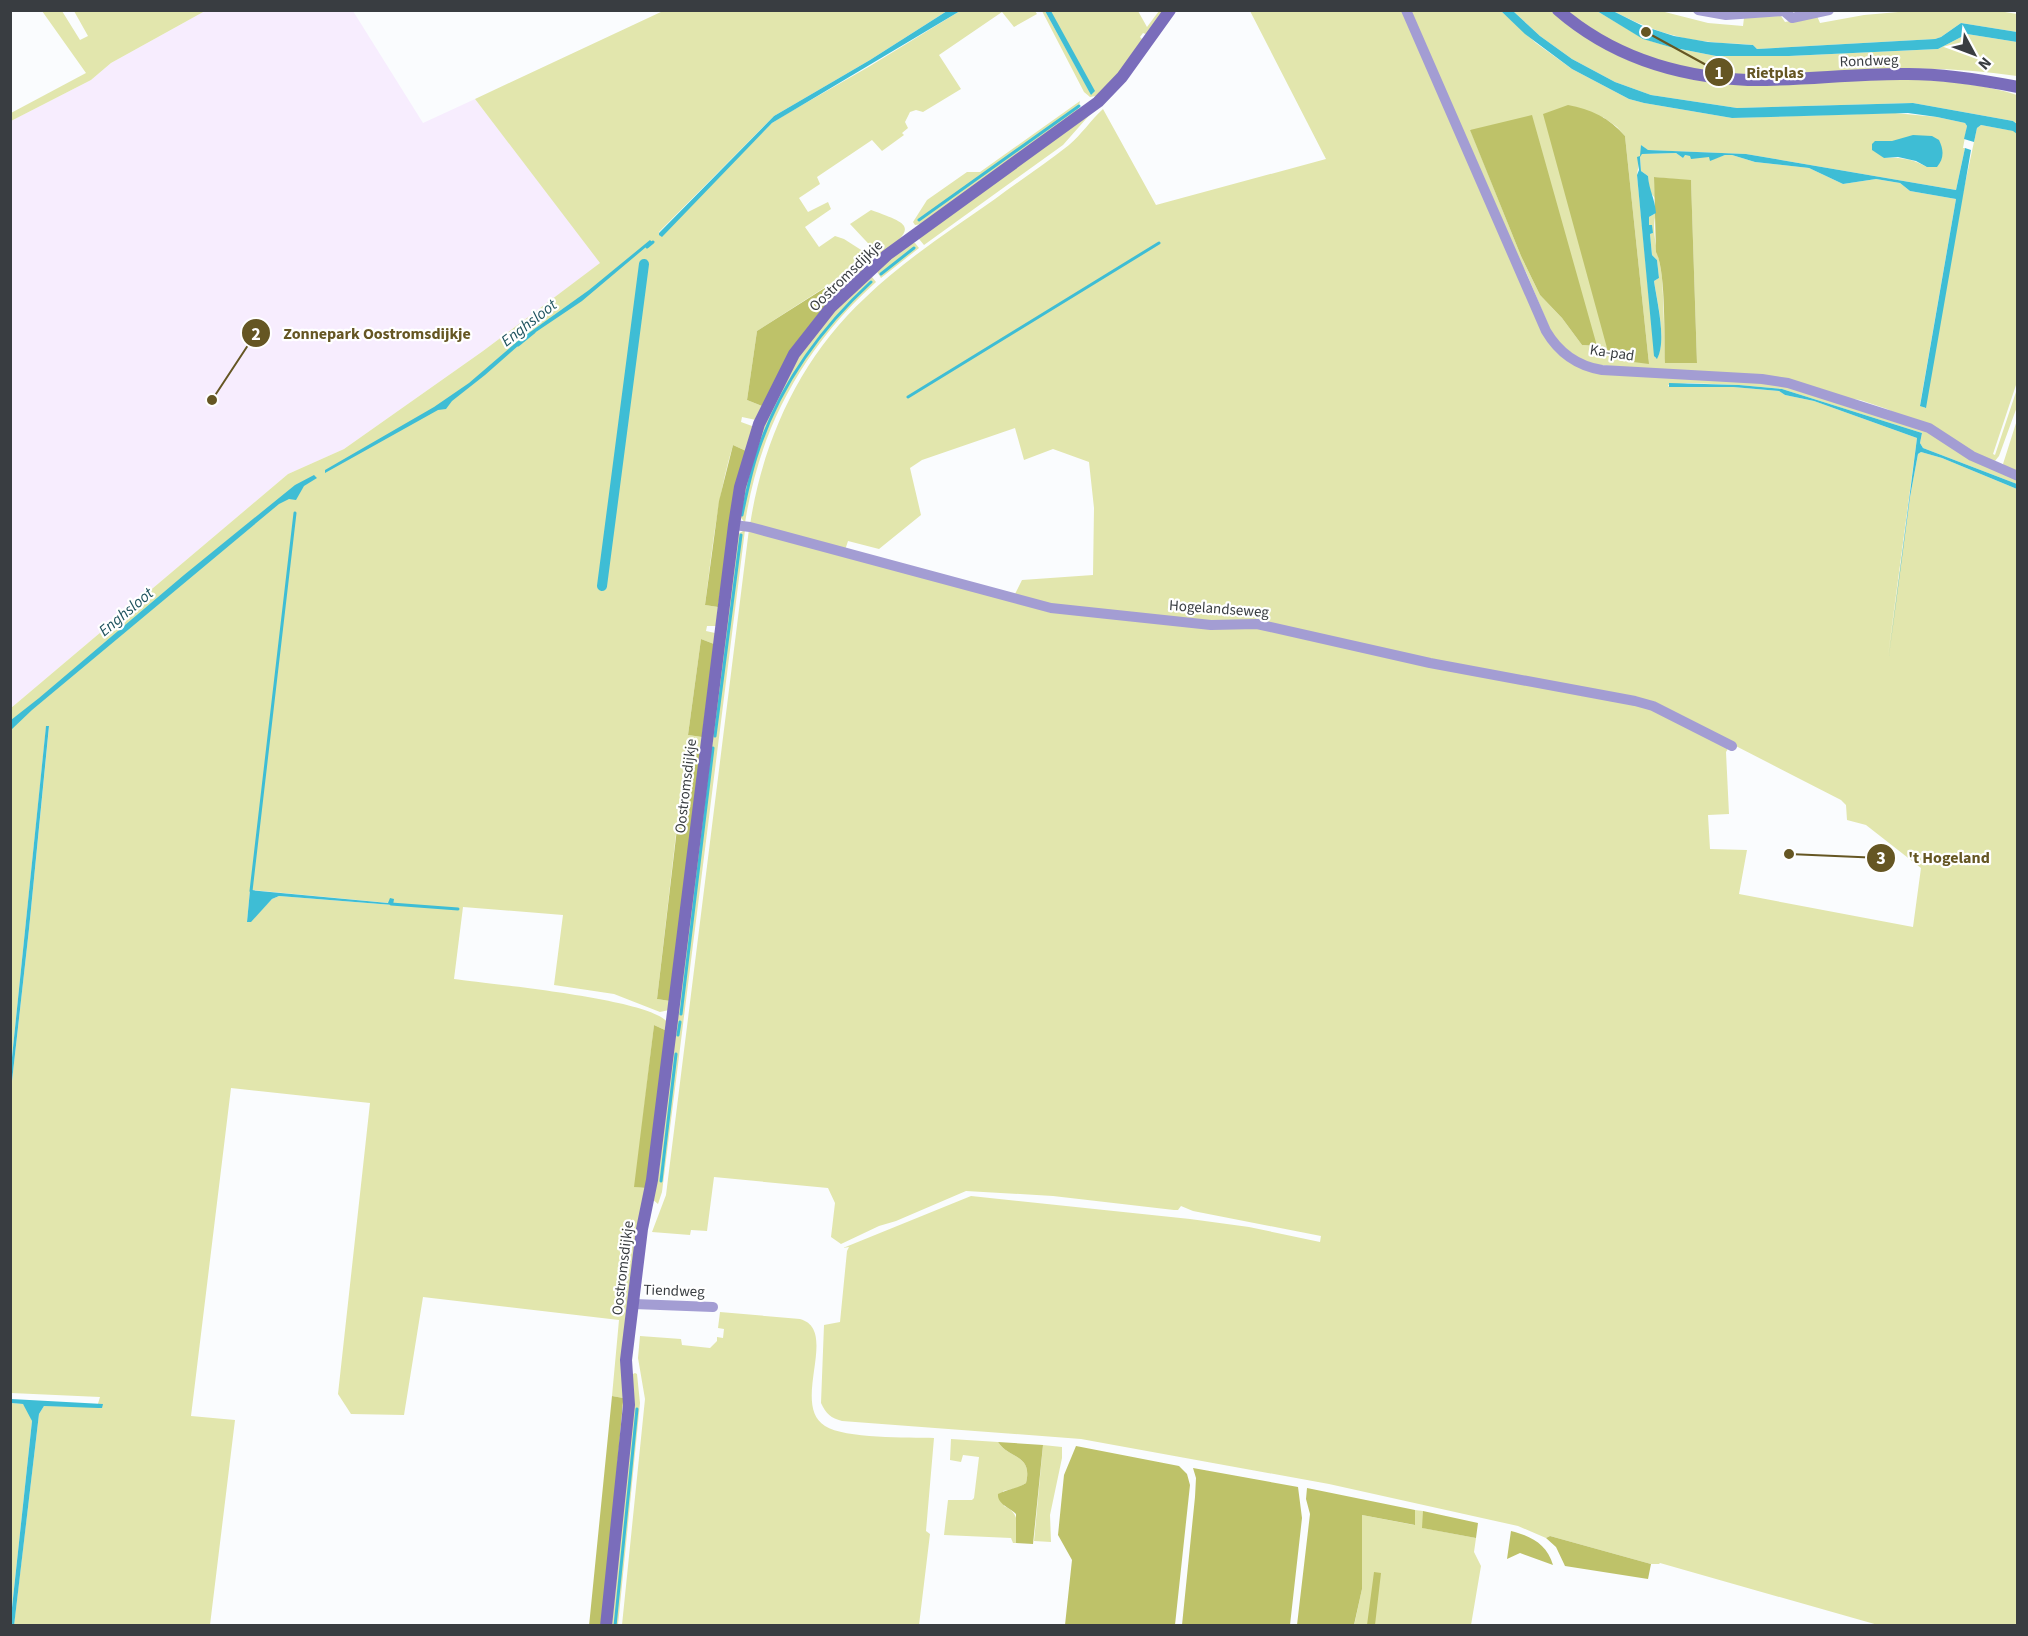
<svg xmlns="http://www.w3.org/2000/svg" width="2028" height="1636" font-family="'Source Sans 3',sans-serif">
<rect width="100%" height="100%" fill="#fafcfe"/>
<!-- industrial -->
<path fill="#f7edfe" d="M205,11H353L423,123L475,99L601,263L483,351L344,449L288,474L11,708V121L91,80L111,63Z"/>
<!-- green -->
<path fill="#e2e6ad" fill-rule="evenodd" d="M1921,10H1993L2017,14V32L1961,23L1941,37L1935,39L1757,49L1753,45C1739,43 1725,44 1711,42C1675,39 1644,27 1613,11H1661L1708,23L1743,26L1744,18L1781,16L1785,22L1817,16L1820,23L1864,15Z
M42,11H62L80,40L88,36L74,11H205L111,63L91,80L11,121V113L86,73Z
M663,11H947L870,60L774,116L659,232V235L772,123L790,112L870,66L960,11H1035L1037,14L1014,27L1002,12L939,55L961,89L923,112L916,110L910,112L905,122L908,128L902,133L904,135L882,151L872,140L817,177L820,184L799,198L808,212L828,202L831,209L805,227L819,247L835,236L844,239L869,255V259L863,264L864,269L838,293L830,284L757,331L747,400L762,406L756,420L742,417L741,422L752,426L754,429L746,451L733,445C717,498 712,551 705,605L718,607L716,626H707L706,631L715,633L714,644L701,639L688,735L702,737L700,754L686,752L683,773L657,999L670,1001L669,1010L660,1012L614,994L554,985L563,915L463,907L454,979C489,984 653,999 668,1023L667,1031L654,1025L635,1187L646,1188L623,1398L612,1396L619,1320L423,1297L404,1415L351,1414L338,1394L370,1103L231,1088L191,1416L235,1420L210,1625H14L39,1414L44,1406L97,1407L100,1397L11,1393V1090L29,929L49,727H46L11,1067V708L288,474L344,449L483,351L600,263L475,99ZM250,890L389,903L393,899V905L279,896L272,899L251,921L247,922Z
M1042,11H1045L1091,94L1048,11H1138L1147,27L1159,11H1165L1148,35L1143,33L1140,37L1144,41L1122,69L1096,96L1090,97L1084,92Z
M1250,11H1403L1544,333L1553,348L1567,360L1594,371L1762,381L1786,385L1929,430L1971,459L2017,479V484L1923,448L1920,443L1922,433L1782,389L1739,385L1688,383L1668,385L1669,387H1733L1779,391L1785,395L1814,401L1917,438L1888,655L1910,497L1918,454L1921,452L1942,458L2017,489V1625H1878L1660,1563L1659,1564H1651L1550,1536L1546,1538L1518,1526L1329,1484L1081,1439L842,1421C831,1418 826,1414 821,1403L824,1325L840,1322L847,1251L849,1247L843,1248L971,1196L1190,1219L1249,1227L1320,1242L1321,1236L1193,1211L1181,1206L1178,1210H1174L1053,1196L966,1191L896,1221L879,1226L841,1244L831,1237L835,1203L828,1188L714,1177L707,1231L691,1230L690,1235L652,1232L666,1195L749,529L1051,610L1188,626H1257L1463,672L1634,704L1652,708L1729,747L1726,752L1729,814L1708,815L1710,849L1747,850L1739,894L1913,927L1921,868L1866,825L1847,820L1846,805L1841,800L1654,704L1635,699L1463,668L1256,622L1212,623L1081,610L1037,603L1014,596L1022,580L1093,575L1094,508L1089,462L1053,449L1024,460L1015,428L922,460L910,468L921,515L879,549L848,541L845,550L750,525C763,439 801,357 865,298C904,260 951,230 995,199C1019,181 1045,164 1069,145C1081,135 1091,120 1103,109L1156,205L1326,159Z
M1409,11H1501L1536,43L1572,69L1629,99L1644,103L1732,118L1895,113L1937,117L1965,123L1967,126L1963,148H1965L1956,190L1746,154L1647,150L1641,145L1642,154L1676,153L1683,158L1684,155L1710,157V160L1725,155H1732L1755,162L1809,168L1843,184L1876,179L1900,183L1910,191L1956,199L1920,405L1925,408L1961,202L1977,128L1981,125L2014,131L2018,134L2017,382L1993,454L1995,455L2017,389L2018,404L1999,456L1995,461L1988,460L1887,409L1860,400L1845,398L1791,381L1587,364L1555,341L1526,272L1517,259ZM1603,117L1617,127L1625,136L1649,364ZM1470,129L1597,346H1596L1582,345L1562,318L1540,295L1521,256ZM1875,141H1892L1927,167C1913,159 1900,157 1884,158ZM1640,156L1641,171L1648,176L1649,191L1655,198L1654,177L1691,181L1697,363H1665C1664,334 1664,306 1662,278C1660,256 1650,235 1656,213L1649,217V226L1653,233L1650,234L1652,255L1657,260L1659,278L1654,281C1657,301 1667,341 1657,358H1655L1637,175Z
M1513,11H1551L1568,25L1607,50L1630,61L1673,75L1919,79C1952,82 1987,85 2017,95V124L2013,121L1913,103L1737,108L1651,95L1615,82L1572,59L1540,36Z
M1565,11H1597L1644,39L1670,47L1716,56H1789L1938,49L1967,34L2017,42V76C1981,71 1945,68 1908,69C1822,71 1727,88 1644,56C1615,45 1590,28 1565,11Z
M1080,101L1078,111L922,224L915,225L913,222L927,200L967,172H980Z
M1093,111L1063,145L924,245L919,239L920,235Z
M871,210C913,225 916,227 880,256L850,224Z
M911,242L915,243L919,248L881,278L876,270Z
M869,277H872L876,282C804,347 760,426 745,523L739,515C751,457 770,399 804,349C822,322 846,299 869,277Z
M2017,420V473L2004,466L2003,464Z
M745,530L662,1192L658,1204L652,1199L736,535Z
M720,1312L800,1319C840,1330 790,1404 825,1426C845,1439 908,1437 934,1438L926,1531L930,1534L919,1625H622L645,1399L638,1358L640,1336L681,1339L682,1345L710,1348L717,1341V1337L723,1338L724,1329L718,1328Z
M635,1373L637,1374L640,1403L618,1625L610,1626L633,1374Z
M11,1403L23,1404L29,1411L32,1421L11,1617Z
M951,1439L998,1442C1009,1459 1033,1454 1026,1483L1018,1488L1003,1491L1004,1506C1021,1513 1017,1527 1016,1543H1013L1011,1538L944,1535L948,1500H972L974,1498L979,1457L963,1455L961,1462L950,1460Z
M1043,1445L1062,1447V1458L1050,1515L1051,1542L1034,1541Z
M1415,1510L1423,1511V1528L1476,1538L1474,1552L1481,1566L1471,1625L1354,1626L1362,1589V1515L1414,1525Z"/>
<!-- forest -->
<path fill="#bec269" d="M1568,105C1590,109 1610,118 1625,136L1649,364L1610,359L1543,114Z
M1532,115L1597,346L1582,345L1562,318L1540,295L1521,256L1470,130Z
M1654,177L1691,180L1697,363H1665C1664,339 1666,270 1656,252Z
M831,284L838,293L762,406L747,400L757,331Z
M733,445L746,451L738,476L718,607L705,605L719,501Z
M701,639L714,644L702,737L688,735Z
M686,752L700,754L670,1001L657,999Z
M654,1025L667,1031L646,1188L634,1187Z
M612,1396L623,1398V1402L603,1625L589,1626Z
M998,1442L1043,1445L1033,1544L1016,1543V1514C1010,1508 997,1504 998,1494C1008,1489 1017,1489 1026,1483C1033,1454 1009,1459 998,1442Z
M1076,1446L1179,1466L1187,1474L1190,1485L1175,1625H1065L1072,1560L1058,1535L1064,1475Z
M1193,1468L1298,1487L1302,1518L1290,1625H1182L1195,1497L1196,1478Z
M1307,1488L1415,1510V1525L1362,1515V1589L1354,1625H1297L1310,1514L1306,1499Z
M1423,1511L1478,1523L1476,1538L1422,1528Z
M1511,1531C1531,1536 1547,1544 1553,1565L1520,1553L1507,1559Z
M1550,1536L1651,1564L1648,1579L1565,1566L1556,1547L1546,1538Z
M1374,1572L1381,1573L1375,1625H1367Z"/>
<!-- water -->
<path fill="#3ebdd5" d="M947,11H960L772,123L662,237L659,235V233L774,116L870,60Z
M1045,11H1051L1095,91L1091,95Z
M1501,11H1513L1540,36L1572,59L1615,82L1651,95L1737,108L1913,103L2013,121L2017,124V134L2013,131L1981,125L1977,128L1974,142L1964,139L1967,126L1965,123L1937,117L1908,113L1732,118L1644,103L1629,99L1572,69L1525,34Z
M1597,11H1613L1643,26L1674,36L1708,42L1753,45L1757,49L1935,39L1941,37L1961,23L2017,32V42L1967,34L1938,49L1789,56H1716L1670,47L1643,39Z
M1913,135L1932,136L1939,140C1944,150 1944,159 1937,167H1927L1916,161L1898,157L1884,158L1872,150V144L1875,141H1892Z
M1641,145L1648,150L1746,154L1956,190L1965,148L1971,150L1926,408L1920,406L1956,199L1910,191L1900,183L1876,179L1843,184L1809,168L1755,162L1732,155H1725L1710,161L1709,157L1691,159L1690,156L1685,155L1683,158L1676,153L1642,154L1640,157L1641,171L1648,176C1649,190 1655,199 1656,213L1649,217V225H1652L1653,233L1650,234L1652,255L1657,260L1659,278L1654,281C1657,302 1667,341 1657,359L1654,356L1637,175L1639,170L1637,157L1640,156Z
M650,240L652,242L582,301L527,338L485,375L452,401L446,409L438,410L325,473V470L434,407L469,383L519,340L589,290Z
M1669,383L1739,385L1782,389L1922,433L1920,443L1923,448L2017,484V489L1942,458L1921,452L1918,454L1910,497L1889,656L1917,438L1814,401L1785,395L1779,391L1733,387H1669Z
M314,475L317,478L304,486L296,500L289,499L279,504L32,710L11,730V720L39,698L184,575L295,485Z
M46,726H49L29,929L11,1090V1067Z
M250,890L388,903L390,898L394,899L393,905L279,896L272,899L251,922H247Z
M11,1399L103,1404L102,1408H98L44,1406L39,1414L14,1626L11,1625V1617L32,1421L23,1404L11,1403Z"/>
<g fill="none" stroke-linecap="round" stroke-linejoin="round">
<!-- stream -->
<path stroke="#3ebdd5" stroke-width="3" d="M919,220L1079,106
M647,247L653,242
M881,274L914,248
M518,345L534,332
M908,397L1159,243
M742,515C746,496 750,476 756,457C778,387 818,331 871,282
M715,736L741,535
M253,892L251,891L295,513
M391,904L458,909
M681,1014L713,748
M678,1035L680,1022
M661,1181L676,1054
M615,1626L637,1409"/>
<!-- canal -->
<path stroke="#3ebdd5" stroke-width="10" d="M602,586L644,264"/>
<!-- street -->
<path stroke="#a39dd3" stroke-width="10" d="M1406,10L1546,331C1559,353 1577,366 1602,370L1762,379L1788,383L1929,428L1972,456L2018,476
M1698,10L1726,15L1784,11L1792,18L1829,10
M734,525L750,527L1051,608L1211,625L1257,624L1430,663L1635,701L1653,706L1732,746
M634,1304L713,1307"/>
<!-- secondary -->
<path stroke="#7a6dbb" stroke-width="12" d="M1558,10C1611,56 1678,77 1748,80C1801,81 1855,73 1908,74C1945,74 1982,80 2018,87
M606,1626L629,1405L626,1360L642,1229L652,1180L734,525L740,487L759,424L794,354L831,307L887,255L1098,102L1122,77L1170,10"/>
</g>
<g text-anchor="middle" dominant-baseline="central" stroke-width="4.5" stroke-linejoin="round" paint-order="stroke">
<!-- street labels -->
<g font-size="15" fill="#393d41" stroke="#fff">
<text transform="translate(1869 61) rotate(-2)">Rondweg</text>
<text transform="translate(846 276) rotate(-44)">Oostromsdijkje</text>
<text transform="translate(1612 353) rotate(8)">Ka-pad</text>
<text transform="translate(1219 609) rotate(4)">Hogelandseweg</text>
<text transform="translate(686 786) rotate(-83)">Oostromsdijkje</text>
<text transform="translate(623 1268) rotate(-83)">Oostromsdijkje</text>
<text transform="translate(674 1291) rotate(2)">Tiendweg</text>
</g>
<!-- water labels -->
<g font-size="16" font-style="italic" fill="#1f535e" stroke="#fff">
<text transform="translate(529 323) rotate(-38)">Enghsloot</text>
<text transform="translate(126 612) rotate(-40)">Enghsloot</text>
</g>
</g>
<!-- callouts -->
<path fill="none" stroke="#655623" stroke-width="2" d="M1646 32L1719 72M212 400L256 333M1789 854L1881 858"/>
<g fill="#655623" stroke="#fff" stroke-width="2">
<circle cx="1646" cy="32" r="6"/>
<circle cx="212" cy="400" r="6"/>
<circle cx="1789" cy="854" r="6"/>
<circle cx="1719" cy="72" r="15"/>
<circle cx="256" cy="333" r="15"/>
<circle cx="1881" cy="858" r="15"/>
</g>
<g font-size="18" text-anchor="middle" font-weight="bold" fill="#fff">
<text x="1719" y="79">1</text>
<text x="256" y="340">2</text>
<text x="1881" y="864">3</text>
</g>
<g font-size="16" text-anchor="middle" font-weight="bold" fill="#655623" stroke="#fff" stroke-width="4.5" stroke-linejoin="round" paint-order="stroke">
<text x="1775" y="78">Rietplas</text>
<text x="377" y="339">Zonnepark Oostromsdijkje</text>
<text x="1949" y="863">'t Hogeland</text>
</g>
<!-- border -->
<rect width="2028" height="1636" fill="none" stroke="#393d41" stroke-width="24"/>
<!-- north arrow -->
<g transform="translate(1974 54) rotate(131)" stroke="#ffffff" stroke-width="4.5" paint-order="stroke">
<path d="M0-4.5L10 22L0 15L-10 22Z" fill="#393d41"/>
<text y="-9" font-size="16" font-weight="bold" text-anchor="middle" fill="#393d41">N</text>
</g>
</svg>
